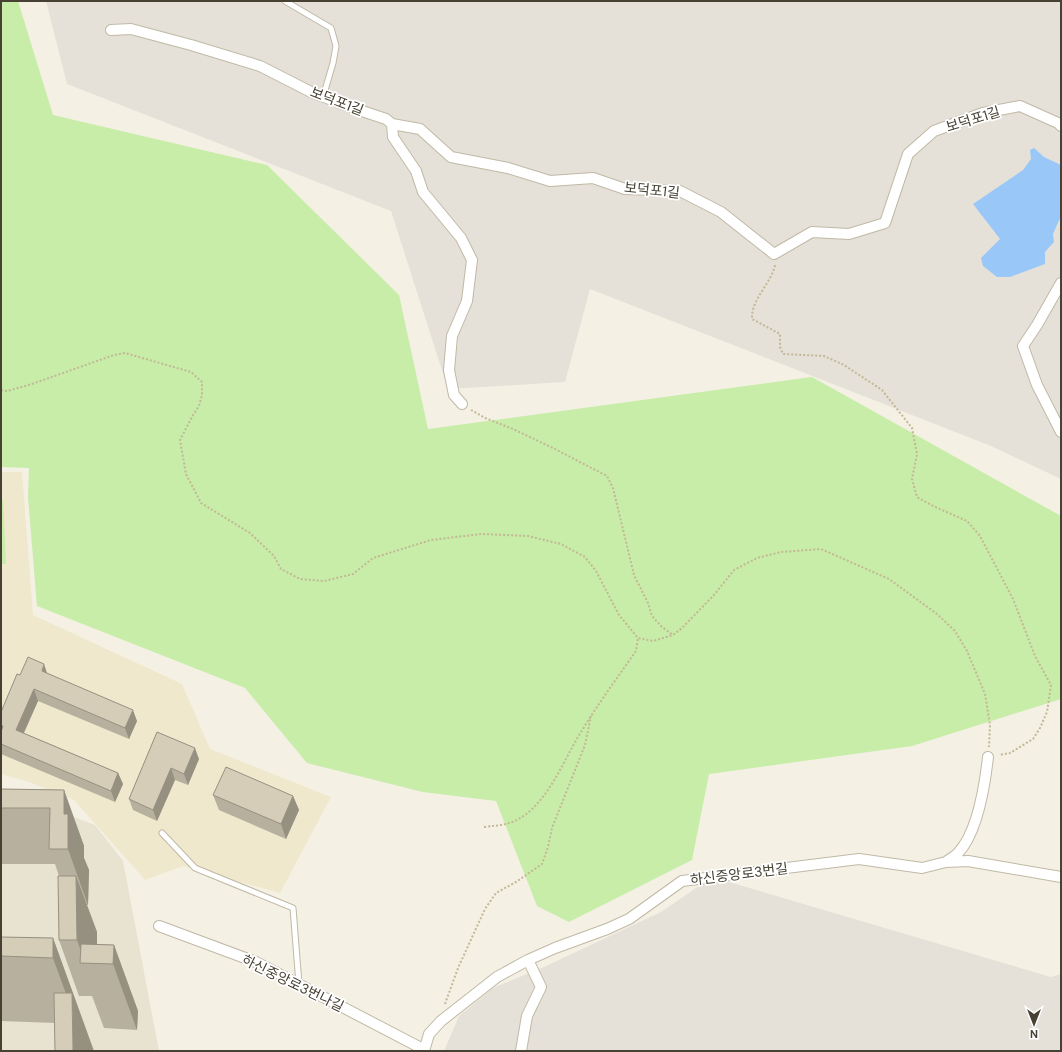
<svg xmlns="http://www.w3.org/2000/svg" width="1062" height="1052" font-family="'DM Sans','Noto Sans KR',sans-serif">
<rect width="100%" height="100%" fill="#f4f0e4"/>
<!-- residential -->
<path fill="#e8e3d1" d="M64,813L95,825L123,861L159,1051H1V815Z"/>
<!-- industrial -->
<path fill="#e5e1d9" d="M46,1H1061V479L991,446L590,289L565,382L448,389L391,211L67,84Z
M712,877L1051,977L1061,974V1051H444L459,1016L493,988L544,967L661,912Z"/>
<!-- education -->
<path fill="#efe8cc" d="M1,472H22L33,615L182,684L210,749L331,797L280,893L183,866L145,880L74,800L29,782L1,774Z"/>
<!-- green -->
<path fill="#c7eda8" d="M1,1H18L53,115L267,165L399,295L428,429L812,377L1061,516V699L912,746L709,774L692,860L569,922L537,906L496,801L423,792L307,763L245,688L37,606L28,497L29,468L1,467Z
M1,500H3L6,564H1Z"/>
<!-- water -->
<path fill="#99c8f8" d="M1034,148L1044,157L1061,165V216L1053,234L1054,242L1045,252V264L1010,277H997L983,266L981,258L1000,239L973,204L1023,170L1031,159L1030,150Z"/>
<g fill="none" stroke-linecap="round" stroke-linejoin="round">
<!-- service casing -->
<g stroke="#c0b9a5" stroke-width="7">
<path id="service" d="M285,1L331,28L336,46L333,63L323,97
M162,833L195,868L293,908L299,984"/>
</g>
<!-- minor casing -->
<g stroke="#c0b9a5" stroke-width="12">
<path id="minor" d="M111,30L131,29L191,45L260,66L311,92L353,108L386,119L392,124L420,129L451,157L508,168L550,181L593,178L625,189L680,191L721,212L774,254L812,232L849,234L885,223L908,154L934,131L983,113L1020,106L1058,123L1061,126
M392,124L393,137L416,171L423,192L461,238L472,260L467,301L452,336L449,370L454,395L462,404
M1061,283L1037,325L1023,346L1037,385L1061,432
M946,862C950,859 955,856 958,853C978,832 985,784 988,757
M159,926L256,962L423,1049
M424,1051L429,1034L441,1021L497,977L528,960L555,948L607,929L629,919L682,881L859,859L922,868L946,862L968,861L1061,877
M521,1051L527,1016L541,987L528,960"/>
</g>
<!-- path -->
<path stroke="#c3b795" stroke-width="2" stroke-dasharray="2 2" stroke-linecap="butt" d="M775,265C771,284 751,299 752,319L780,334V347L783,354L824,356L844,365L882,390L912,428L917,454L912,479L917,497L933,506L967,521L980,536L1013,599L1035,656L1051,685L1047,712L1040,728L1033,739L1010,753L999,755
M1,390L7,391L32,384L114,355L125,353L191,372L202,382V395L199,406L193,415L180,440L186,474L201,503L250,533L274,556L281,569L300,579L324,581L353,574L373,558L431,540L481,534L528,536L561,544L585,557L596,571L619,615L638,638L653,641L673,635L682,628L714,595L734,570L757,558L781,552L821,549L889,579L937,614L955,631L967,651L985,694L990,725L989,747
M471,410L485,418L513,429L553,448L607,476L613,488L634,575L648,603L652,616L662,627L673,635
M484,827C501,825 511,825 525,815C552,794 563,761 581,732C598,704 617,678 636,651L638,638
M445,1004L458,968L485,909L496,893L516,882L542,864L548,847L552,828L585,745L591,716"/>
<!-- service -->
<use href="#service" stroke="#fff" stroke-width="5"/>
<!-- minor -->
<use href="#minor" stroke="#fff" stroke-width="10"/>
</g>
<!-- wall -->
<path fill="#b8b09e" d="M47,673L137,721L129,739L38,701L24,733L118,773L123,784L115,802L1,754V712Z
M157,732L199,759L188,785L175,780L157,821L133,810L129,799Z
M1,789L64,790L84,846V858L89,870L88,905H87L97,932V944L114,945L138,1011L137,1030L104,1028L92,996H79L59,940V876L55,864H2L1,860Z
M213,795L293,796L299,810L286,839L219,810Z
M1,937L53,938L77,1005L55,1023L1,1021Z"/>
<!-- shaded-wall -->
<path fill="#969081" d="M44,664L48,676L42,671Z
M34,689L38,701L20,741L16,730Z
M133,710L137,721L129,739L125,728Z
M195,748L199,759L188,785L184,774Z
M171,768L175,780L157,821L153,810Z
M118,773L123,784L115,802L111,791Z
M64,790L84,846V858L89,870L88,905L68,849L64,814Z
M293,796L299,810L286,839L281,824Z
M76,876L97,932V963H85L77,940Z
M53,938L77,1004L94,1051H73V1013L53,958Z
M114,945L138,1011L137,1030L113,964Z"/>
<!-- building -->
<path fill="#d6cdb8" stroke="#969081" d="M28,657L44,664L42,671L133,710L125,728L34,689L16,730L118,773L111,791L1,744V732L3,726L1,725V712L17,674L20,675Z
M157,732L195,748L184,774L171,768L153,810L129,799Z
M226,767L293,796L281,824L213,795Z
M1,789L64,790V814H68V849H49L50,808H1Z
M58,876H76L77,940H59Z
M1,937L53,938V958L1,956Z
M81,944L114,945L113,964L80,963Z
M54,993H72L73,1051H55Z"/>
<g text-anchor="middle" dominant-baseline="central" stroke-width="3.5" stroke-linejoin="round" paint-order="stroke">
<!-- street labels -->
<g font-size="14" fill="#464133" stroke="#fff">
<text transform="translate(337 101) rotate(21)">보덕포1길</text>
<text transform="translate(973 119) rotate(-17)">보덕포1길</text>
<text transform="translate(652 190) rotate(6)">보덕포1길</text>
<text transform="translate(739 874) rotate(-7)">하신중앙로3번길</text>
<text transform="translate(293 983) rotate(26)">하신중앙로3번나길</text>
</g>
</g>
<!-- border -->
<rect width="1062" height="1052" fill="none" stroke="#464133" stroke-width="4"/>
<!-- north arrow -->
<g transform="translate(1034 1024) rotate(180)" stroke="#ffffff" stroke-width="3" paint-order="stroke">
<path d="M0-3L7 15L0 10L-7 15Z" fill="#464133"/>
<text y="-6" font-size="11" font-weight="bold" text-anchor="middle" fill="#464133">N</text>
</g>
</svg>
